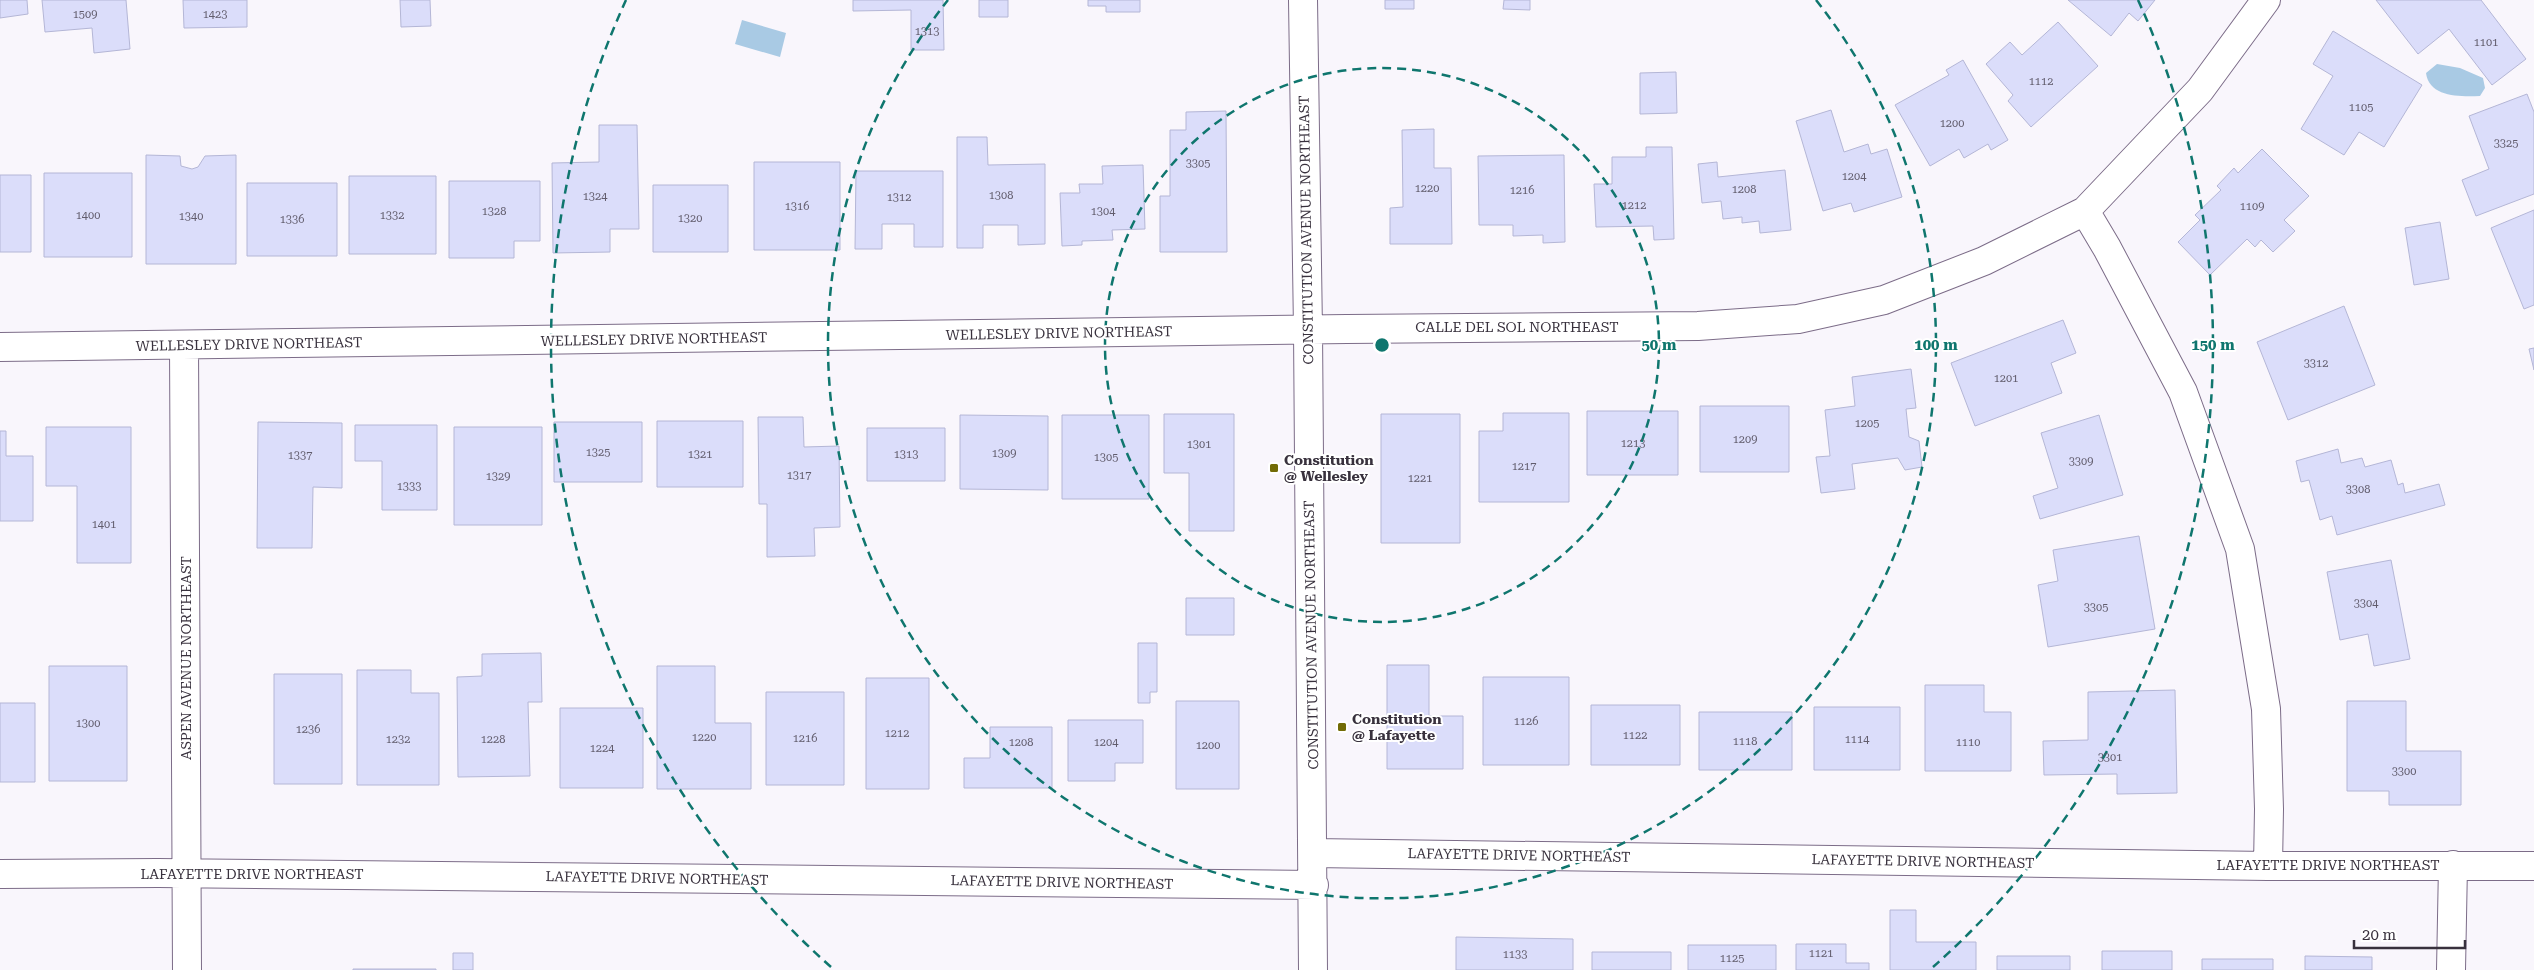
<svg xmlns="http://www.w3.org/2000/svg" width="2534" height="970" font-family="'Roboto Serif',serif">
<rect width="100%" height="100%" fill="#f9f6fc"/>
<!-- water -->
<path fill="#a9cae4" d="M742,20L786,33L780,57L735,44Z
M2437,64L2460,68L2483,78L2485,88L2480,96C2460,97 2429,97 2426,73Z"/>
<!-- building -->
<path fill="#dbddfa" stroke="#b4b6d6" d="M0,0H27L28,14L0,18Z
M42,0H126L130,49L94,53L92,28L45,32Z
M183,0H247V27L184,28Z
M400,0H430L431,26L401,27Z
M853,0H943L944,50H911V10L853,11Z
M979,0H1008V17H979Z
M1088,0H1140V12H1106V6H1088Z
M1385,0H1414V9H1385Z
M1504,0H1530V10L1503,9Z
M2068,0H2155L2138,21L2129,13L2111,36Z
M2376,0H2481L2526,59L2492,85L2449,29L2418,54Z
M2058,22L2098,66L2031,127L2008,101L2013,95L1986,64L2010,42L2022,55Z
M2333,31L2422,85L2384,147L2359,132L2344,155L2301,129L2333,76L2313,64Z
M1963,60L2008,140L1991,150L1988,144L1964,158L1959,149L1930,166L1895,105L1949,75L1946,70Z
M1676,72L1677,113L1640,114V73Z
M2527,94L2534,112V194L2476,216L2462,180L2489,169L2469,116Z
M1831,110L1844,152L1868,144L1871,154L1887,149L1902,197L1854,212L1851,203L1823,211L1796,121Z
M1226,111L1227,252H1160V196H1170V130H1186V112Z
M599,125H637L639,229H610V252L553,253L552,163L599,162Z
M1434,129V168H1451L1452,244H1390V208L1403,207L1402,130Z
M957,137H987L988,165L1045,164V244L1018,245V225H983V248H957Z
M1646,147H1672L1674,239L1654,240L1653,226L1596,227L1594,184H1612V157H1646Z
M2262,149L2309,196L2284,220L2295,231L2273,252L2261,240L2255,247L2247,239L2210,275L2178,242L2200,220L2195,215L2221,190L2217,186L2234,168L2238,173Z
M146,155L180,156L181,166L192,169L198,167L205,156L236,155V264H146Z
M1564,155L1565,242L1543,243V235L1513,236V225H1479L1478,156Z
M754,162H840V250H754Z
M1717,162L1718,177L1785,170L1791,230L1760,233L1759,221L1742,223V217L1723,219L1721,201L1702,203L1698,164Z
M1143,165L1145,229L1112,230L1113,240L1082,241V245L1062,246L1060,193H1080L1079,184H1103L1102,166Z
M856,171H943V247H914V224H882V249H855Z
M44,173H132V257H44Z
M0,175H31V252H0Z
M349,176H436V254H349Z
M449,181H540V241H514V258H449Z
M247,183H337V256H247Z
M653,185H728V252H653Z
M2534,210V305L2524,309L2491,228Z
M2440,222L2449,279L2414,285L2405,228Z
M2344,306L2375,385L2288,420L2257,342Z
M2063,320L2076,353L2051,363L2062,393L1975,426L1951,363Z
M2534,348V370L2529,349Z
M1911,369L1916,408L1906,409L1909,437L1919,441L1922,467L1905,470L1898,458L1852,464L1855,489L1821,493L1816,457L1830,456L1825,410L1855,406L1852,377Z
M1700,406H1789V472H1700Z
M1587,411H1678V475H1587Z
M1503,413H1569V502H1479V431H1503Z
M1164,414H1234V531H1189V473H1164Z
M1381,414H1460V543H1381Z
M960,415L1048,416V490L960,489Z
M1062,415H1149V499H1062Z
M2099,415L2123,495L2040,519L2033,496L2058,488L2041,433Z
M758,417H803L804,447L839,446L840,527L814,528L815,556L767,557V504H759Z
M657,421H743V487H657Z
M258,422L342,423V488L313,487L312,548H257Z
M554,422H642V482H554Z
M355,425H437V510H382V461H355Z
M46,427H131V563H77V486H46Z
M454,427H542V525H454Z
M867,428H945V481H867Z
M0,431H6V456H33V521H0Z
M2338,449L2341,463L2362,458L2365,467L2391,460L2398,485L2403,483L2405,493L2439,484L2445,505L2337,535L2332,516L2320,520L2309,480L2301,482L2296,461Z
M2139,536L2155,629L2048,647L2038,585L2058,581L2053,550Z
M2391,560L2410,659L2374,666L2368,634L2340,640L2327,572Z
M1186,598H1234V635H1186Z
M1138,643H1157V692H1150V703H1138Z
M541,653L542,702H528L530,776L458,777L457,677L482,676V654Z
M1387,665H1429V716H1463V769H1387Z
M49,666H127V781H49Z
M657,666H715V723H751V789H657Z
M357,670H411V693H439V785H357Z
M274,674H342V784H274Z
M1483,677H1569V765H1483Z
M866,678H929V789H866Z
M1925,685H1984V712H2011V771H1925Z
M2175,690L2177,793L2117,794V774L2044,775L2043,741L2088,740V692Z
M766,692H844V785H766Z
M1176,701H1239V789H1176Z
M2347,701H2406V751H2461V805H2389V791H2347Z
M0,703H35V782H0Z
M1591,705H1680V765H1591Z
M1814,707H1900V770H1814Z
M560,708H643V788H560Z
M1699,712H1792V770H1699Z
M1068,720H1143V763H1115V781H1068Z
M990,727H1052V788H964V758H990Z
M1890,910H1916V942H1976V970H1890Z
M1456,937L1573,939V970H1456Z
M1796,944H1846V963H1869V970H1796Z
M1688,945H1776V970H1688Z
M2102,951H2172V970H2102Z
M1592,952H1671V970H1592Z
M453,953H473V970H453Z
M1997,956H2070V970H1997Z
M2305,956L2372,957V970H2305Z
M2202,959H2273V970H2202Z
M353,969H436V970H353Z"/>
<g fill="none" stroke-linecap="round" stroke-linejoin="round">
<!-- minor casing -->
<g stroke="#7c6c88" stroke-width="30">
<path id="minor" d="M1303,0L1308,330L1313,970
M2085,211L2107,248L2183,392L2240,549L2266,709L2269,809L2268,866
M184,345L187,970
M0,347L1347,329L1698,326L1798,319L1884,300L1984,261L2085,211L2200,90L2266,0
M1313,853L2268,866H2534
M0,874L158,873L1314,885
M2451,970L2453,865"/>
</g>
<!-- minor -->
<use href="#minor" stroke="#fff" stroke-width="28"/>
</g>
<!-- distance rings -->
<g fill="none" stroke="#0f766e" stroke-width="2.5" stroke-dasharray="9 6">
<circle cx="1382" cy="345" r="277"/>
<path d="M1816 0A554 554 0 1 1 948 0"/>
<path d="M831 967A831 831 0 0 1 626 0M2138 0A831 831 0 0 1 1933 967"/>
</g>
<!-- markers -->
<g fill="#726b06" stroke="#fff" stroke-width="2">
<rect x="1269" y="463" width="10" height="10" rx="2.5"/>
<rect x="1337" y="722" width="10" height="10" rx="2.5"/>
</g>
<g text-anchor="middle" dominant-baseline="central" stroke-width="4" stroke-linejoin="round" paint-order="stroke">
<!-- number labels -->
<g font-size="11" fill="#615c6c">
<text x="85" y="14">1509</text>
<text x="215" y="14">1423</text>
<text x="927" y="31">1313</text>
<text x="2486" y="42">1101</text>
<text x="2041" y="81">1112</text>
<text x="2361" y="107">1105</text>
<text x="1952" y="123">1200</text>
<text x="2506" y="143">3325</text>
<text x="1198" y="163">3305</text>
<text x="1854" y="176">1204</text>
<text x="1427" y="188">1220</text>
<text x="1744" y="189">1208</text>
<text x="1522" y="190">1216</text>
<text x="1001" y="195">1308</text>
<text x="595" y="196">1324</text>
<text x="899" y="197">1312</text>
<text x="1634" y="205">1212</text>
<text x="797" y="206">1316</text>
<text x="2252" y="206">1109</text>
<text x="494" y="211">1328</text>
<text x="1103" y="211">1304</text>
<text x="88" y="215">1400</text>
<text x="392" y="215">1332</text>
<text x="191" y="216">1340</text>
<text x="690" y="218">1320</text>
<text x="292" y="219">1336</text>
<text x="2316" y="363">3312</text>
<text x="2006" y="378">1201</text>
<text x="1867" y="423">1205</text>
<text x="1745" y="439">1209</text>
<text x="1633" y="443">1213</text>
<text x="1199" y="444">1301</text>
<text x="598" y="452">1325</text>
<text x="1004" y="453">1309</text>
<text x="700" y="454">1321</text>
<text x="906" y="454">1313</text>
<text x="300" y="455">1337</text>
<text x="1106" y="457">1305</text>
<text x="2081" y="461">3309</text>
<text x="1524" y="466">1217</text>
<text x="799" y="475">1317</text>
<text x="498" y="476">1329</text>
<text x="1420" y="478">1221</text>
<text x="409" y="486">1333</text>
<text x="2358" y="489">3308</text>
<text x="104" y="524">1401</text>
<text x="2366" y="603">3304</text>
<text x="2096" y="607">3305</text>
<text x="1526" y="721">1126</text>
<text x="88" y="723">1300</text>
<text x="308" y="729">1236</text>
<text x="897" y="733">1212</text>
<text x="1635" y="735">1122</text>
<text x="704" y="737">1220</text>
<text x="805" y="738">1216</text>
<text x="398" y="739">1232</text>
<text x="493" y="739">1228</text>
<text x="1857" y="739">1114</text>
<text x="1745" y="741">1118</text>
<text x="1021" y="742">1208</text>
<text x="1106" y="742">1204</text>
<text x="1968" y="742">1110</text>
<text x="1208" y="745">1200</text>
<text x="602" y="748">1224</text>
<text x="2110" y="757">3301</text>
<text x="2404" y="771">3300</text>
<text x="1821" y="953">1121</text>
<text x="1515" y="954">1133</text>
<text x="1732" y="958">1125</text>
</g>
<!-- street labels -->
<g font-size="14" fill="#38313d" stroke="#fff">
<text transform="translate(1306 230) rotate(-91)">CONSTITUTION AVENUE NORTHEAST</text>
<text x="1517" y="327">CALLE DEL SOL NORTHEAST</text>
<text transform="translate(1059 333) rotate(-1)">WELLESLEY DRIVE NORTHEAST</text>
<text transform="translate(654 339) rotate(-1)">WELLESLEY DRIVE NORTHEAST</text>
<text transform="translate(249 344) rotate(-1)">WELLESLEY DRIVE NORTHEAST</text>
<text transform="translate(1311 635) rotate(-91)">CONSTITUTION AVENUE NORTHEAST</text>
<text transform="translate(186 658) rotate(-90)">ASPEN AVENUE NORTHEAST</text>
<text transform="translate(1519 855) rotate(1)">LAFAYETTE DRIVE NORTHEAST</text>
<text transform="translate(1923 861) rotate(1)">LAFAYETTE DRIVE NORTHEAST</text>
<text x="2328" y="865">LAFAYETTE DRIVE NORTHEAST</text>
<text x="252" y="874">LAFAYETTE DRIVE NORTHEAST</text>
<text transform="translate(657 878) rotate(1)">LAFAYETTE DRIVE NORTHEAST</text>
<text transform="translate(1062 882) rotate(1)">LAFAYETTE DRIVE NORTHEAST</text>
</g>
<!-- poi labels -->
<g font-size="14" font-weight="bold" fill="#38313d" stroke="#fff" text-anchor="start">
<text x="1284" y="460">Constitution<tspan x="1284" dy="16">@ Wellesley</tspan></text>
<text x="1352" y="719">Constitution<tspan x="1352" dy="16">@ Lafayette</tspan></text>
</g>
</g>
<circle cx="1382" cy="345" r="8" fill="#0f766e" stroke="#fff" stroke-width="2.5"/>
<g font-size="15" text-anchor="middle" font-weight="bold" fill="#0f766e" stroke="#fff" stroke-width="4" stroke-linejoin="round" paint-order="stroke">
<text x="1659" y="350">50 m</text>
<text x="1936" y="350">100 m</text>
<text x="2213" y="350">150 m</text>
</g>
<!-- scale -->
<path d="M2354 940v8h111v-8" fill="none" stroke="#38313d" stroke-width="2.5"/>
<text x="2362" y="940" font-size="15" fill="#38313d" stroke="#ffffff" stroke-width="4" paint-order="stroke">20 m</text>
</svg>
